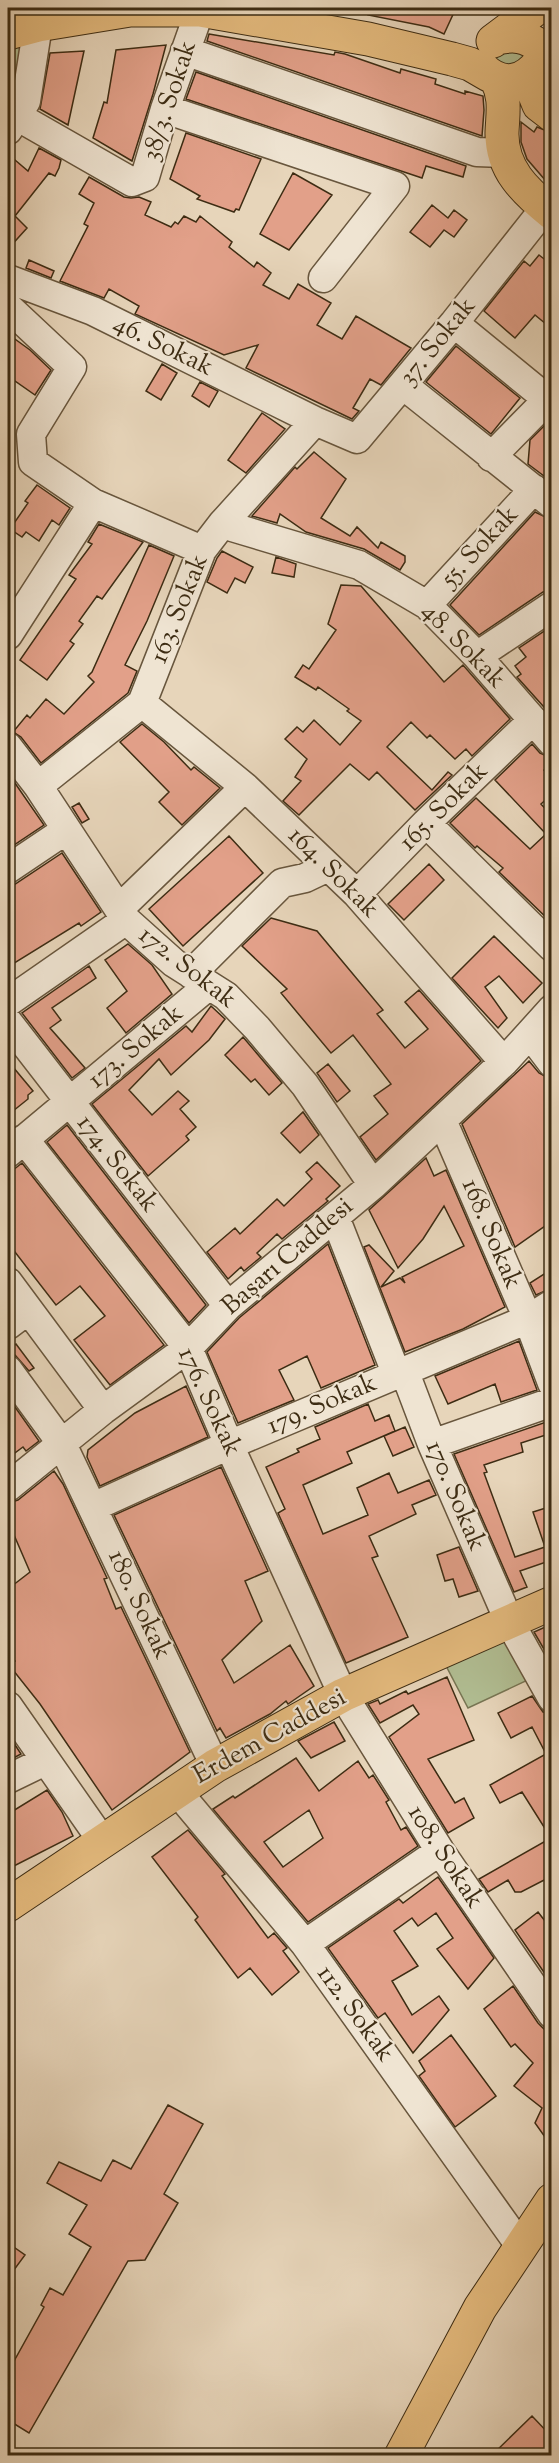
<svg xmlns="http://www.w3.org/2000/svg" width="559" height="2463" font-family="'Sorts Mill Goudy',serif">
<rect width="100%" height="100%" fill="#e7d5ba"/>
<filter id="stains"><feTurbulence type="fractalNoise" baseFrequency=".00333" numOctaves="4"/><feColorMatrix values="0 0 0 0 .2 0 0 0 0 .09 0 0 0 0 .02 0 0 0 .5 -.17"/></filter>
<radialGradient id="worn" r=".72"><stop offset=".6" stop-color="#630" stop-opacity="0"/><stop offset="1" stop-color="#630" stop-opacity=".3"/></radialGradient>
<!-- green -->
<path fill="#b1be93" stroke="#777553" stroke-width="1.5" d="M30,37L21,99L8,104V41Z
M504,39L531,62L490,69L493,44Z
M505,1633L530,1679L468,1708L443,1660Z"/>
<!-- building -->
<path fill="#e2a089" stroke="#3d2c13" stroke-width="1.5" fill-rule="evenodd" d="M369,8H456L444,34L429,27L368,15Z
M209,34L334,55L335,52L345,54L400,73L401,69L436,79L435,84L465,94V91L483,96L484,110L482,136L207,41Z
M166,45L153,94L132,161L93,138L104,102L107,103L116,50Z
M84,51L68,125L40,109L50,53Z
M196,72L466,166L463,177L426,166L422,178L186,99Z
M521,122L534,132L537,127L552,133V188L527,159L521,142Z
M186,133L261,159L239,210L236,209L234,212L197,199L200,196L170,179Z
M39,148L61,160L59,168L55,176L49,173L15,216L27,228L8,249V154L28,171Z
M293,173L332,195L289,250L260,234Z
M89,177L124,197L131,198L139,197L151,202L145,215L171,227L175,222L178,224L184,216L196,222L200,216L232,242L229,247L254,267L257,262L271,273L263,285L289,299L298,284L331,303L317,325L342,339L356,316L411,348L381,385L370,379L353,408L359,411L352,419L246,368L258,345L224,355L135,314L139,306L109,289L104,298L60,281L88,226L84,224L94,203L79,194Z
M432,205L448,218L454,210L467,220L454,237L444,230L430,247L410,232Z
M539,255L552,265V329L535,315L515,338L484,311L524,261L530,266Z
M29,260L54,271L51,278L26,268Z
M8,334L30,350L51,370L35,395L8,376Z
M456,346L520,398L491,434L426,382Z
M162,364L177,373L161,400L146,391Z
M200,382L218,391L209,407L192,396Z
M262,413L285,429L246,473L228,460Z
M547,423L552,428V482L528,464L530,440Z
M314,452L346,479L321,518L350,536L357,527L378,548L381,542L405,556V562L400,570L364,549L306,532L280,514L277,523L252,516L295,467L297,469Z
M37,485L70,508L59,525L52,520L39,541L26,532L22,537L10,529L28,503L25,501Z
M535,512L552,520V590L543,592L479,635L450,605Z
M99,524L143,542L102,599L97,596L79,621L83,624L70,641L74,644L47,680L20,660L76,579L69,575L92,544L88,542Z
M149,545L174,556L147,621L125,665L137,671L128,693L41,763L21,737L13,732L27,715L30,718L46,699L64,714L94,682L88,676L92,672Z
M222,551L253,567L245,583L235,578L227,593L207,582L217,558Z
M276,557L296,564L294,577L272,573Z
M341,585L361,586L444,682L463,665L510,719L472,756L466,749L455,759L430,735L427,738L411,722L387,747L432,790L448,772L452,775L415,810L377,772L369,780L350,764L299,815L283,801L301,781L295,777L307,759L285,739L297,727L303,732L314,720L340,745L361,721L347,711L349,709L318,687L316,690L295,677L303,665L309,669L336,630L328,624Z
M552,626V716L517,677L521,674L515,666L526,657L519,648Z
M142,724L164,742L191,770L194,767L220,788L182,825L159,802L169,792L120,742Z
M532,744L540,753L552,758V764L544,770L552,779V794L541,804L552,816V923L499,872L503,868L477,846L475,848L450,823L476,798L530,849L546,834L495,780Z
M8,773L44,825L8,849Z
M79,803L89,819L82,823L72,807Z
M229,836L263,873L183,946L149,909Z
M62,853L101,912L81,926L79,923L8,967V889Z
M429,864L444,880L404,920L388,904Z
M271,918L317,931L383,1010L377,1014L405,1048L428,1029L405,1002L419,990L481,1061L376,1160L360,1137L388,1114L374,1096L391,1084L353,1035L331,1053L281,993L287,989L242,946Z
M494,936L542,983L523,1003L499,976L485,987L507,1018L498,1028L452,978Z
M128,944L152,965L172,994L126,1033L107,1008L127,991L105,960Z
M89,966L96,978L52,1008L61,1020L50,1028L85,1068L72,1078L22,1013Z
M211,1006L225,1019L209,1040L171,1075L159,1059L129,1090L152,1115L178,1091L189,1101L180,1109L196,1127L186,1136L189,1140L148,1176L92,1104L186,1026L192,1032Z
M243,1037L282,1083L269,1095L255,1079L251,1082L225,1055Z
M8,1061L33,1091L28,1095V1099L8,1115Z
M529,1061L539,1073L552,1080V1221L515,1247L462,1124Z
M328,1064L350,1091L337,1102L317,1073Z
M303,1112L319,1135L300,1153L281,1133Z
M67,1125L206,1305L189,1323L47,1142Z
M426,1158L434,1176L446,1170L505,1307L463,1329L405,1352L364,1247L369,1245L394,1271L381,1287L400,1278L405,1283L402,1277L464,1246L444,1206L423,1239L398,1268L369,1210Z
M317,1162L340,1186L326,1199L328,1201L282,1239L277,1234L257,1253L261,1257L244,1271L241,1267L228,1279L207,1252L235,1228L240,1234L277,1199L284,1206L312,1179L306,1172Z
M22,1163L164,1345L110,1385L74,1340L105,1316L80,1286L56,1305L8,1243V1174Z
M328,1244L375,1365L321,1388L307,1356L279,1370L294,1400L238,1423L207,1352L239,1318Z
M552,1269V1288L536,1295L530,1283Z
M519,1341L537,1390L501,1402L495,1384L448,1404L435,1376Z
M16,1344L34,1368L29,1371L15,1355L8,1354V1350Z
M186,1386L208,1437L100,1486L87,1457L88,1450L135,1413Z
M8,1397L39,1441L26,1451L23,1447L8,1458Z
M368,1404L375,1421L389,1415L395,1431L347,1452L352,1463L303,1485L323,1534L368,1515L357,1488L389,1473L398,1493L429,1480L436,1495L412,1505L416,1514L369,1536L378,1556L372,1558L408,1637L346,1663L278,1513L285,1509L266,1467L299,1452L297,1449L320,1439L315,1427Z
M552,1420V1433L521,1443L523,1452L484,1465L487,1472L484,1473L515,1557L545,1547L533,1512L552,1506V1560L520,1571L527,1587L514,1592L454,1454Z
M405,1427L414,1447L393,1456L384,1436Z
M221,1467L268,1571L245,1581L262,1621L222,1660L234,1683L290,1645L314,1686L291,1702L288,1704L286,1701L270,1714L226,1738L220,1728L217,1731L114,1515Z
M54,1471L63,1484L107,1578L104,1579L116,1609L121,1607L190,1752L112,1810L40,1704L9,1665L15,1661L8,1651V1589L30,1572L14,1535L8,1540V1503L18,1500Z
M459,1547L478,1591L459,1597L453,1579L445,1581L437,1555Z
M552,1624V1663L534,1632Z
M447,1677L474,1740L428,1759L455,1803L464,1798L474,1818L448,1833L389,1737L419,1714L413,1705L380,1723L368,1704L378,1700L380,1704L406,1691L408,1694Z
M532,1696L543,1712L552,1714V1876L521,1892H515L508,1880L488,1892L479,1879L551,1838L522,1792L500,1803L490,1785L546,1754L532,1727L511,1738L498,1713Z
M334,1722L345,1741L311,1758L298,1741Z
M8,1734L21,1754L8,1761Z
M296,1758L319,1791L358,1761L369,1778L373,1775L389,1800L386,1802L401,1830L406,1827L418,1846L308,1922L213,1809L233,1796L235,1798ZM309,1810L323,1838L283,1867L264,1842Z
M47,1790L62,1812L73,1836L8,1869V1814Z
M188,1830L225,1874L222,1876L268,1938L274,1933L287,1948L283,1951L299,1972L272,1995L250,1968L238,1978L195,1920L198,1917L152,1857Z
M438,1877L494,1958L468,1989L437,1949L453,1938L436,1913L418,1926L412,1918L394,1931L418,1966L392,1981L412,2015L439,1996L449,2010L413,2053L385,2013L378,2018L328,1948L399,1899L403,1903Z
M538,1912L552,1930V1984L515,1930Z
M513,1986L538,2023L544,2029L552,2030V2147L535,2123L542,2108L514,2086L533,2063L515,2044L511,2047L484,2009Z
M451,2035L496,2096L455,2127L419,2076L425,2071L419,2061Z
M168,2105L203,2124L164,2194L178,2203L145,2260L128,2261L29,2433L8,2420V2372L44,2307L41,2305L50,2288L63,2295L91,2247L69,2234L87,2205L47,2183L59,2162L101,2181L113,2160L131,2169Z
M8,2243L25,2255L8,2278Z
M532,2416L552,2437V2456H491Z"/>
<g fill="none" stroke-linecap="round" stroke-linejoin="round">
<!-- minor casing -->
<g stroke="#68563d" stroke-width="31">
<path id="minor" d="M185,51L477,152L503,153
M165,109L395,186L323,278
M8,111L132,182L145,177L165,109L200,10
M8,130L26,101L38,25
M8,279L93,311L315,421L357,439L454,323L545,208
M8,307L72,367L31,434L33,462L93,503L202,550
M454,323L552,403
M403,385L552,504
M491,457L552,395
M222,524L359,565L427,605L477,656L552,742
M427,605L534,489
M8,635L93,503
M477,656L552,606
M142,703L245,787L357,894L504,1062
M8,747L38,786L126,920L174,963L226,996L257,1028L305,1085L373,1185
M38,786L142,703L202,550L222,524L315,421
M426,823L552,947
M8,869L66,830
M357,894L426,823L533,720
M119,909L245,787
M191,974L282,883L305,878L328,867
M8,1002L126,920
M8,1022L228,1306
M530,1034L552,1063
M442,1120L528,1319L552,1383
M24,1139L188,1348L229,1445L343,1695L440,1851L552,2014
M8,1153L208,986
M335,1217L396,1373
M8,1282L103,1410
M8,1325L28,1310
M8,1370L62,1444L215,1766
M404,1370L432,1444L509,1621L552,1698
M432,1444L552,1402
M8,1487L103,1410L188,1348L228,1306L373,1185L504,1062L552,1009
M93,1507L229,1445L528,1319L552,1304
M8,1706L103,1842
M8,1779L45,1761
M176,1790L305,1944L521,2247
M305,1944L440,1851"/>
</g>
<!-- major casing -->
<g stroke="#3d2c13" stroke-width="35">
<path id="major" d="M8,33L38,25L130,10H200L368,39L452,59L470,64L489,75
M493,41L537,8
M482,68C502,88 524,83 540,62V46C525,36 515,34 497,38
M527,75L539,105L552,115
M496,78C506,97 503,111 502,132C501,169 525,191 552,213
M8,1905L215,1766L343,1695L552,1603
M401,2456L480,2308L552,2200"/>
</g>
<!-- minor -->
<use href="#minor" stroke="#efe4d2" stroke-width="28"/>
<!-- major -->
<use href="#major" stroke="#e4ba7d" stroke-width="33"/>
</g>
<g text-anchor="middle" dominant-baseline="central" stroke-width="4.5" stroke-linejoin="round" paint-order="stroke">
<!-- street labels -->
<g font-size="26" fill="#3d2c13" stroke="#efe4d2">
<text transform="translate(170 101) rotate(-72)">38/3. Sokak</text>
<text transform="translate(438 342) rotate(-51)">37. Sokak</text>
<text transform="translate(163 346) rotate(26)">46. Sokak</text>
<text transform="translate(480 547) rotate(-47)">55. Sokak</text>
<text transform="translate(180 609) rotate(-68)">163. Sokak</text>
<text transform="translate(463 646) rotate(46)">48. Sokak</text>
<text transform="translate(444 807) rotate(-45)">165. Sokak</text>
<text transform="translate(333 873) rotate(45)">164. Sokak</text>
<text transform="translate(187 968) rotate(38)">172. Sokak</text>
<text transform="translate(136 1047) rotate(-40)">173. Sokak</text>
<text transform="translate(117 1164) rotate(52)">174. Sokak</text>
<text transform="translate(491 1234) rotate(67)">168. Sokak</text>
<text transform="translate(288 1257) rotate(-41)">Başarı Caddesi</text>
<text transform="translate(209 1402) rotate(65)">176. Sokak</text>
<text transform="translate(322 1405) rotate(-23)">179. Sokak</text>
<text transform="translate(455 1496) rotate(67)">170. Sokak</text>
<text transform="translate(139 1605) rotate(65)">180. Sokak</text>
<text transform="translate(270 1737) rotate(-29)">Erdem Caddesi</text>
<text transform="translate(445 1857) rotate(57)">108. Sokak</text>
<text transform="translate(355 2014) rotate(54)">112. Sokak</text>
</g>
</g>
<!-- margin -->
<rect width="559" height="2463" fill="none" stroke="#e7d5ba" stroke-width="30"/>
<rect x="9" y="9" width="541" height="2445" fill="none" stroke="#3d2c13" stroke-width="3"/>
<rect x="15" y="15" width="529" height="2433" fill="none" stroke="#3d2c13" stroke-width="1.5"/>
<rect width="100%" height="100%" filter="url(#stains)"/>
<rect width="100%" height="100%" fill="url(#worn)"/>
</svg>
